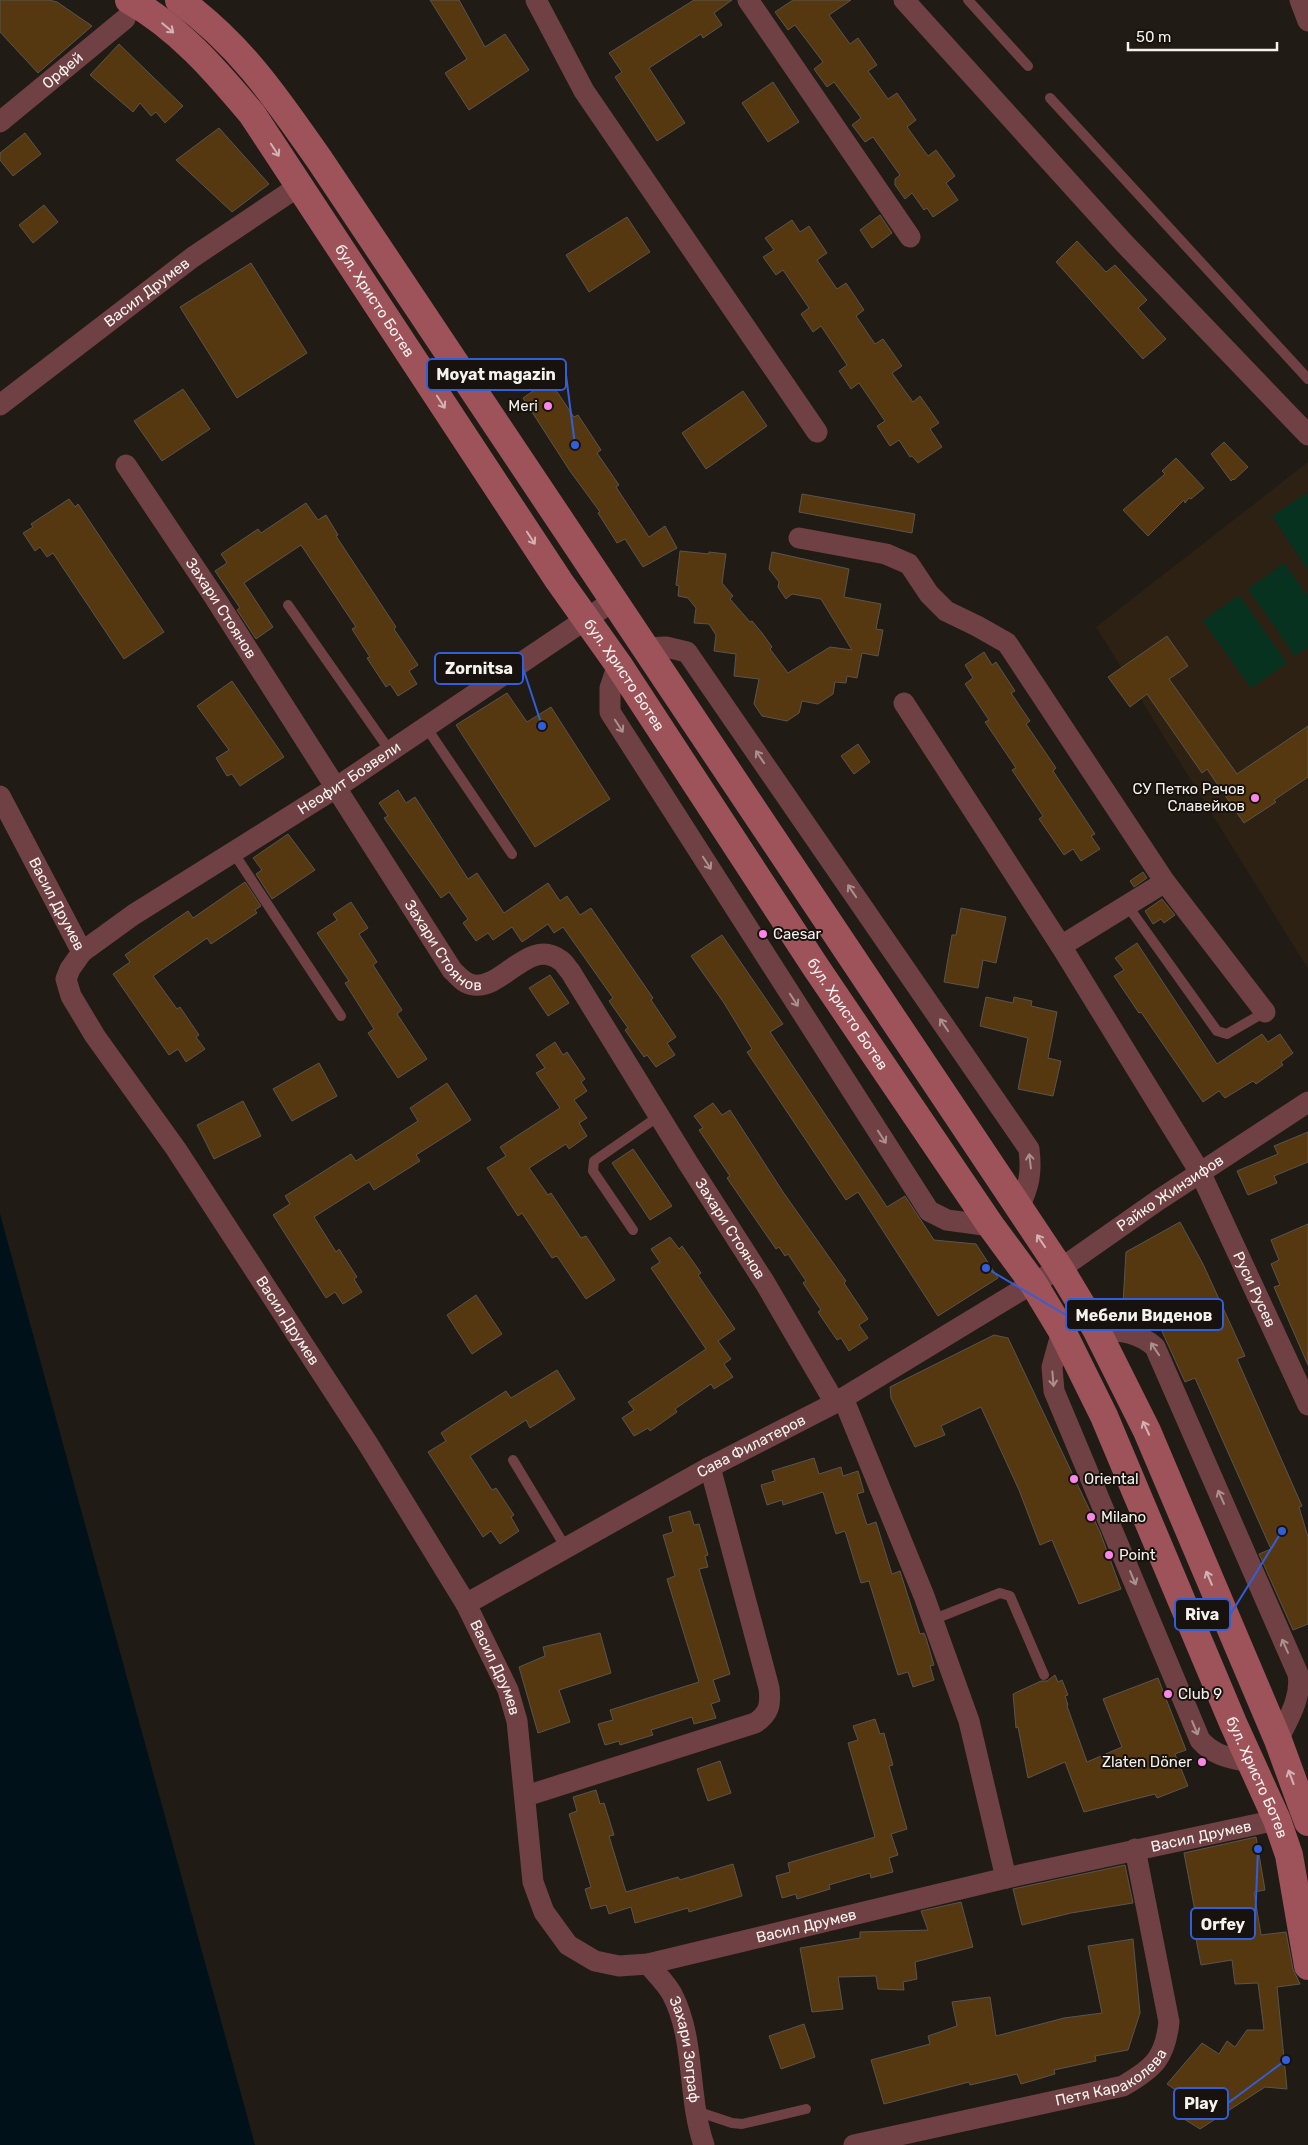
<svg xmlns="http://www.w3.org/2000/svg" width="1308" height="2145" font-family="Rubik,sans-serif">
<rect width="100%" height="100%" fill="#211b15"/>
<!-- education -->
<path fill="#2c2113" d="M1308,462V969L1096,627Z"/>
<!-- green -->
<path fill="#073220" d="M1308,492V570L1272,516Z
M1284,563L1308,597V647L1295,656L1248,589Z
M1239,595L1287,663L1251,688L1203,621Z"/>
<!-- water -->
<path fill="#001119" d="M0,1214L255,2145H0Z"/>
<!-- building -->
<path fill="#563810" stroke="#5a544d" d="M0,0H49L57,2L92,26L38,73L0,32Z
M430,0H459L485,47L505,34L529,70L469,110L445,73L467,59Z
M694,0H732L714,13L722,25L703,38L701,34L649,68L685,123L657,141L615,77L622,72L609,53Z
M793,0H851L829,15L850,44L858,38L877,65L868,71L888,99L897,93L916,120L907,127L928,156L936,150L955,176L946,183L958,200L933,217L927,208L924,210L912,193L905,199L895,185V179L900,175L873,137L865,142L852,125L861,118L834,82L827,87L814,69L823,62L795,25L788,30L775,12Z
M119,44L183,106L165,123L156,112L151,116L140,103L133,112L90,75Z
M773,82L799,122L768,142L742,103Z
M219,128L269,184L232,212L176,160Z
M25,133L41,154L13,176L0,160V153Z
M44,205L58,222L33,243L19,225Z
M880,215L892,233L872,248L860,230Z
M627,217L650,252L589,292L566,255Z
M792,220L800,232L809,226L827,253L817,260L837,289L846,283L864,310L856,316L875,344L883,339L902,366L892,373L913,402L920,396L939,423L930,429L942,447L918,463L912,456L910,457L899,440L890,446L877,426L885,421L859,383L851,389L839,371L847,365L821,326L813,332L801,314L809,308L783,270L776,275L763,257L774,250L765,238Z
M1077,241L1106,272L1115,265L1147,300L1138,308L1166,339L1143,359L1056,262Z
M251,263L307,353L237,398L180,307Z
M549,380L574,417L578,415L601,450L597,453L619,485L616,487L649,537L665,526L677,548L643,567L625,539L617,543L598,513L600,512L570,471L523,398Z
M183,389L210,429L162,461L134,421Z
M743,391L767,426L706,469L682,433Z
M1224,442L1248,467L1234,480L1233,479L1231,481L1211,454Z
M1176,458L1204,488L1191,499L1189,498L1185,503L1184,500L1148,536L1123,510L1165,474L1162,471Z
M802,494L915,514L912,533L799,512Z
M69,499L75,507L78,504L164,632L124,659L53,553L47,557L40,547L35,551L23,533L33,527L31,524Z
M306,503L318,520L326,515L338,535L336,536L396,627L394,629L418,665L409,671L417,684L398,696L390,684L386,687L367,658L370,657L352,629L356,627L301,545L244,583L273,627L256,639L237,610L240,608L215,571L227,563L221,554L258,529L261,533Z
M680,551L709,554V552L726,554L722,583L733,596L730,599L750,622L752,621L762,633L772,647L770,649L788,673L830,647L852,650L821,599L792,594L786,599L778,587L779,582L769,569L772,552L849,569L844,597L881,604L876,629L883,630L878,656L862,653L857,678L847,676L846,683L835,682L833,694L818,704L802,701L799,713L787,721L762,716L754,704L759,679L734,676L736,654L714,651L716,635L709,624L694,623L696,608L688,598L678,596L679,586L676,585Z
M1167,636L1188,666L1169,679L1237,774L1308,726V777L1274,800L1276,802L1244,823L1207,769L1202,773L1147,694L1130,707L1108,677Z
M984,652L992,665L996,662L1015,691L1011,693L1030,721L1026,724L1056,768L1053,771L1095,834L1091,836L1100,849L1081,861L1073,849L1064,855L1039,819L1043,816L1012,770L1016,768L985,722L989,720L965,684L973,678L965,665Z
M232,681L284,757L240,786L232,774L227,776L216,758L229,750L197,706Z
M507,693L527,722L551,707L610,799L535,847L456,725Z
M858,744L870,762L854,774L841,756Z
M398,790L406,803L415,797L468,879L477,873L504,913L548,883L560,901L567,896L580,915L591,908L653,998L651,1000L676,1037L667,1043L675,1055L656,1067L647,1055L644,1057L625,1030L628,1028L609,1001L613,998L563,927L554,933L548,924L522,942L512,927L493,940L488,933L476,941L463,923L468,919L449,892L441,898L384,818L388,816L379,803Z
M288,834L315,870L272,899L256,874L262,870L253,858Z
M1143,872L1147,878L1134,887L1130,881Z
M245,882L261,906L255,910L257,913L211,944L207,938L153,976L177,1009L180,1007L199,1035L196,1037L205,1049L186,1062L178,1049L169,1055L113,974L130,962L125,955L143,942L188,911L193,918Z
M1162,899L1175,915L1164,923L1161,919L1153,924L1145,911Z
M351,902L368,928L359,934L377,962L373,965L402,1010L397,1014L427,1059L398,1078L368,1033L374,1029L345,983L349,981L317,933L337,920L333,914Z
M961,908L1006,917L996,963L983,960L978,988L944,982L952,935H956Z
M722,935L783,1024L770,1032L887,1207L905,1196L934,1240L976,1244L998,1278L938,1316L858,1192L846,1200L747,1052L752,1049L724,1003L691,956Z
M1137,943L1217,1064L1262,1034L1268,1042L1280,1034L1293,1053L1281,1062L1283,1065L1256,1084L1253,1081L1225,1098L1219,1091L1203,1102L1141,1012L1139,1013L1114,976L1124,970L1115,958Z
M550,975L569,1003L548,1016L529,988Z
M986,997L1013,1003L1014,997L1032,1001L1031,1006L1057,1012L1048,1058L1061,1061L1053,1096L1018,1089L1028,1038L980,1026Z
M555,1042L563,1055L567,1052L585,1079L581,1082L587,1091L574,1100L587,1118L579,1123L587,1136L569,1149L566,1144L529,1168L548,1195L551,1193L581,1238L586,1236L615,1280L586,1299L557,1256L552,1258L522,1213L518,1216L487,1168L506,1156L500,1147L560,1108L536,1073L545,1068L536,1055Z
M319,1063L337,1096L292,1121L273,1089Z
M447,1083L471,1120L416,1155L420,1161L374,1190L369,1182L314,1217L336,1252L339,1249L357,1277L354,1279L362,1292L343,1304L335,1292L326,1298L273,1215L290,1204L285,1196L351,1154L356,1161L418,1121L410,1108Z
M243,1101L261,1136L214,1159L197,1125Z
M713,1103L722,1115L730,1110L783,1192L846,1281L844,1283L868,1319L859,1325L868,1338L849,1351L841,1338L837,1340L818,1312L821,1310L803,1283L806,1281L788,1254L785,1256L779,1247L776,1249L727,1178L730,1176L699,1130L703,1128L694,1116Z
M1308,1132V1162L1274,1176L1277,1183L1248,1195L1237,1171L1278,1154L1274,1146Z
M633,1149L672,1206L650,1220L612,1163Z
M1180,1222L1203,1264L1245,1356L1237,1359L1302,1506L1299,1507L1308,1537V1624L1293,1630L1259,1554L1271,1549L1195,1378L1185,1382L1150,1305L1123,1303L1126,1252Z
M1308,1224V1365L1274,1287L1280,1285L1271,1264L1279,1260L1271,1240Z
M670,1237L679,1249L682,1246L701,1273L698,1275L735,1329L718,1341L731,1359L724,1364L733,1377L714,1389L711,1384L675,1409L677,1412L650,1431L648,1428L634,1436L622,1418L634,1410L628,1402L706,1349L651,1268L660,1262L651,1249Z
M476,1295L502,1334L472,1354L447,1315Z
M994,1335L1008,1338L1100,1532L1121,1589L1079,1604L1052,1540L1040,1545L1019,1490L981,1407L941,1426L945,1435L915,1447L891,1398L890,1387Z
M557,1370L575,1399L530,1428L526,1420L470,1456L492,1490L496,1488L514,1515L511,1517L519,1531L500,1544L491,1531L483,1537L428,1452L446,1441L441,1433L451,1426L506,1391L511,1398Z
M814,1458L819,1474L841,1467L843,1476L858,1471L864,1492L857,1494L867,1525L876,1522L892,1574L900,1571L920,1634L924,1633L926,1638L934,1665L930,1666L934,1680L913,1687L908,1672L898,1675L869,1581L861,1583L845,1531L836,1534L823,1492L783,1505L782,1500L767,1505L761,1485L775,1481L772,1471Z
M690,1511L694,1525L699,1524L708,1555L705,1556L708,1567L699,1569L730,1674L713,1680L720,1701L711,1704L716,1718L694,1724L692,1717L651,1730L653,1735L620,1745L619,1741L605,1745L598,1724L613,1720L610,1710L699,1682L667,1579L675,1576L663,1535L673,1532L669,1517Z
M600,1633L611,1673L559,1690L570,1722L538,1733L519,1667L545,1656L543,1647Z
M1055,1675L1058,1682L1062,1680L1068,1695L1065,1696L1068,1705L1067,1706L1087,1762L1122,1747L1103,1699L1158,1678L1186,1750L1175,1754L1188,1786L1157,1798L1155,1794L1084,1812L1065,1762L1028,1778L1018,1727L1016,1728L1013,1694L1041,1681H1047Z
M875,1719L880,1734L884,1733L888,1748L893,1765L889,1766L907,1829L891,1834L898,1855L889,1858L893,1872L871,1878L870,1873L829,1885L830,1889L797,1899L796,1894L782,1898L776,1876L790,1872L788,1863L875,1837L848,1743L858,1740L853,1726Z
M720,1761L731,1793L708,1801L697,1769Z
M596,1790L600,1804L604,1803L614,1835L609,1836L626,1892L678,1877L680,1880L733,1864L742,1896L689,1912L688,1908L635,1923L631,1907L609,1914L606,1905L591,1909L585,1889L591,1887L569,1814L577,1811L573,1797Z
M1256,1837L1265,1890L1254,1892L1261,1935L1286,1932L1293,1969L1300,1984L1277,1987L1287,2089L1265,2087L1200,2129L1176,2114L1184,2105L1176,2099L1180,2093L1167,2084L1202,2043L1219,2054L1227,2041L1235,2047L1247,2030H1264L1258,1983L1235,1984L1232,1960L1201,1965L1196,1939L1208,1937L1195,1911L1184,1853Z
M1125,1865L1133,1903L1071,1913L1022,1925L1013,1889Z
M961,1902L973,1947L915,1962L917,1979L903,1982L904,1990L878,1989L876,1976L838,1977L843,2009L812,2012L800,1948L860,1938V1932L928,1930L921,1911Z
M1133,1939L1140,2013L1128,2050L1095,2056L1096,2061L1054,2070L1055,2074L1021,2084L1017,2074L970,2085L969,2082L884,2104L871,2060L930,2044L928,2036L957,2026L952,2002L990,1997L996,2036L1064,2018L1102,2013L1088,1946Z
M804,2024L815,2057L781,2069L769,2036Z"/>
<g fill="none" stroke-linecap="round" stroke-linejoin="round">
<!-- service -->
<path stroke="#6f4144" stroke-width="10" d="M968,0L1028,66
M1050,98L1308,379
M288,605L390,751
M426,727L512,854
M233,852L341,1016
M1127,905L1217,1031L1227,1034L1265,1012
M633,1230L593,1171L594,1161L659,1116
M513,1460L566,1548
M932,1620L1000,1593L1010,1596L1044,1675
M696,2111L732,2123L742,2124L806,2109"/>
<!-- minor -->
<g stroke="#6f4144" stroke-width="21">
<path d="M536,0L584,91L817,432"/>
<path d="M748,0L910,237"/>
<path d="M904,0L1123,242L1308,435"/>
<path d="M1300,0L1308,21"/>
<path id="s1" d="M0,122L125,19"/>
<path id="s2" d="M0,405L193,257L299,186"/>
<path id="s3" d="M126,465L215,598L452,970C458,976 464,984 474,985C503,989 529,937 560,960C564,962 567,968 570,971L688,1163L765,1283L835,1403"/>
<path d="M799,538L886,554L909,564L929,594L946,611L977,626L1007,643L1165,882L1265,1012"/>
<path d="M645,648L666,647L687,652L1029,1149C1032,1174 1029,1185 1019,1208"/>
<path d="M618,664L610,688V712L929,1211L947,1220L991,1226"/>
<path id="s4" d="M904,703L1061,946L1201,1174L1308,1405"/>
<path id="s5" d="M0,796L82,952L70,969L66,979L71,996L95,1036L176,1149L368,1444L466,1604L508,1690L517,1721L533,1882L544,1912L568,1945L595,1961L619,1966L648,1964L1006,1878L1277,1820"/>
<path d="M1061,946L1165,882"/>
<path id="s6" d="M82,952L133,915L337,787L613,601"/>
<path d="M1096,1329C1119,1331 1137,1331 1155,1347L1298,1674C1302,1698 1288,1719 1278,1740"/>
<path d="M1062,1331L1052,1367L1054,1391L1200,1740C1214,1756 1230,1758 1250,1762"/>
<path d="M843,1398L924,1596L969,1721L1006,1878"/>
<path id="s7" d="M466,1604L710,1467L835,1403L1033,1283L1060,1269L1157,1201L1308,1102"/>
<path d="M526,1796L755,1723C769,1714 771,1705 769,1688L710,1467"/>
<path id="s8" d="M648,1964C656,1974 666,1983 672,1994C696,2040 687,2097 704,2145"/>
<path id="s9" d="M854,2145L1123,2086C1154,2068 1165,2058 1169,2022L1135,1849"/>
</g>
<!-- secondary -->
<g stroke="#9e535a" stroke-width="28">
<path id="s10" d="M129,0C178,27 216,71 252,114L559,581L618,664L815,966L991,1226L1033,1283L1062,1331L1104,1416L1233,1723L1277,1820L1289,1855L1308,1966"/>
<path d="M179,0C242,46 277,99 321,162L1060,1269L1096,1329L1147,1431L1278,1740L1308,1822"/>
</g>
</g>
<!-- one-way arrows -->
<defs><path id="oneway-shaft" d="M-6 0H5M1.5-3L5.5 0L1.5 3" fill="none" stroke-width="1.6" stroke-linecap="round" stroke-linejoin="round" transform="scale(1.25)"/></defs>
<g stroke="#d2b2b2">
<use href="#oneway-shaft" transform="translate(168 28) rotate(40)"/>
<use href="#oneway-shaft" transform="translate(275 150) rotate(57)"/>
<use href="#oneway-shaft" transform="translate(441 402) rotate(57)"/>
<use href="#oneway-shaft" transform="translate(531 538) rotate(57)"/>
<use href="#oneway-shaft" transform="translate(1041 1241) rotate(-124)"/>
<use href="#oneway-shaft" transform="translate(1146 1428) rotate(-115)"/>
<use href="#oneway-shaft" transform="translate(1209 1578) rotate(-113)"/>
<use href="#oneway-shaft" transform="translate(1291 1777) rotate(-110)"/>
</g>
<g stroke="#ab9090">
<use href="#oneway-shaft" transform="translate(619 726) rotate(57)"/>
<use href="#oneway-shaft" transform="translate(760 757) rotate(-124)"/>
<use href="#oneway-shaft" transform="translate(707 863) rotate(57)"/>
<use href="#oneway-shaft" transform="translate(852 891) rotate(-124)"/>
<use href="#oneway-shaft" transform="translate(794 1000) rotate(57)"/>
<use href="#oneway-shaft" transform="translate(944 1025) rotate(-124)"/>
<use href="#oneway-shaft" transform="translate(882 1137) rotate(57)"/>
<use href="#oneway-shaft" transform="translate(1030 1161) rotate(-97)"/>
<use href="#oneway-shaft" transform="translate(1155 1349) rotate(-124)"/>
<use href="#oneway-shaft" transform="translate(1053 1379) rotate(85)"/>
<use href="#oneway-shaft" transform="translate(1221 1497) rotate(-114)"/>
<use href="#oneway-shaft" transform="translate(1133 1578) rotate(67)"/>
<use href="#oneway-shaft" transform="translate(1285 1646) rotate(-114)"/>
<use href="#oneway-shaft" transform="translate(1195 1728) rotate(67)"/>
</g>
<!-- markers -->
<g fill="#fa87e8" stroke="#17120d" stroke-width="2">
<circle cx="548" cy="406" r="5"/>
<circle cx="1255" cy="798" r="5"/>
<circle cx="763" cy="934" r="5"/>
<circle cx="1074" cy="1479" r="5"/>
<circle cx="1091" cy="1517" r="5"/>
<circle cx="1109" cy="1555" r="5"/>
<circle cx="1168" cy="1694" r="5"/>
<circle cx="1202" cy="1762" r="5"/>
</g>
<g text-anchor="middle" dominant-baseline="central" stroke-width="4" stroke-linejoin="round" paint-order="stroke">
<!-- street labels -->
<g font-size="15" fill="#f5f1ed" stroke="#17120d">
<text stroke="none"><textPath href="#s1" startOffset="81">Орфей</textPath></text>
<text stroke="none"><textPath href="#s2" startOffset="185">Васил Друмев</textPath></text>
<text stroke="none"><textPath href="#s10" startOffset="392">бул. Христо Ботев</textPath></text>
<text stroke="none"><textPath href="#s3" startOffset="172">Захари Стоянов</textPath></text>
<text stroke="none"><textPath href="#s10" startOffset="842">бул. Христо Ботев</textPath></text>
<text stroke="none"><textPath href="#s6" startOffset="319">Неофит Бозвели</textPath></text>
<text stroke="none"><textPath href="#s5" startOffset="122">Васил Друмев</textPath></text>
<text stroke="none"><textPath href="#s3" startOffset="578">Захари Стоянов</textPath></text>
<text stroke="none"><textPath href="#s10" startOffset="1248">бул. Христо Ботев</textPath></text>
<text stroke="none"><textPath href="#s7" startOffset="816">Райко Жинзифов</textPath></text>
<text stroke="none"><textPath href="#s3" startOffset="1042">Захари Стоянов</textPath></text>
<text stroke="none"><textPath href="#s4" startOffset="684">Руси Русев</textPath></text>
<text stroke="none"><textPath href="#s5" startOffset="616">Васил Друмев</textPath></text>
<text stroke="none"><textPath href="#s7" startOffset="326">Сава Филатеров</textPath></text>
<text stroke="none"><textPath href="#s5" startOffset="1021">Васил Друмев</textPath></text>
<text stroke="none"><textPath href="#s10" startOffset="2118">бул. Христо Ботев</textPath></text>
<text stroke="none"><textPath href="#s5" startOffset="1966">Васил Друмев</textPath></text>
<text stroke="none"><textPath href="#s5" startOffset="1561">Васил Друмев</textPath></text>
<text stroke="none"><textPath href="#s8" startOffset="96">Захари Зограф</textPath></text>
<text stroke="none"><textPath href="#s9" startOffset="268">Петя Караколева</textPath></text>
</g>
<!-- poi labels -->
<g font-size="15" fill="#f5f1ed" stroke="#17120d" text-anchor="start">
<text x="538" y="406" text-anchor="end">Meri</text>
<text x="1245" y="789" text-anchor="end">СУ Петко Рачов<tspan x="1245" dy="17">Славейков</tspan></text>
<text x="773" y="934">Caesar</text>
<text x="1084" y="1479">Oriental</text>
<text x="1101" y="1517">Milano</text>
<text x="1119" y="1555">Point</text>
<text x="1178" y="1694">Club 9</text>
<text x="1192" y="1762" text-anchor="end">Zlaten Döner</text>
</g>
</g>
<!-- callouts -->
<path fill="none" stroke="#335eda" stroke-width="2" d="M575 445L566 375M542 726L523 668M986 1268L1066 1315M1282 1531L1230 1615M1258 1849L1255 1924M1286 2060L1228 2103"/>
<g fill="#335eda" stroke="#17120d" stroke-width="2">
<circle cx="575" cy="445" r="5"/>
<circle cx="542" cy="726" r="5"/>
<circle cx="986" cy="1268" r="5"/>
<circle cx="1282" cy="1531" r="5"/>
<circle cx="1258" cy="1849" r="5"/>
<circle cx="1286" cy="2060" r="5"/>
</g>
<g fill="#17120d" stroke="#335eda" stroke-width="2">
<rect x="427" y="359" width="139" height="31" rx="5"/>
<rect x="435" y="653" width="88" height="31" rx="5"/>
<rect x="1066" y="1299" width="157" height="31" rx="5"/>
<rect x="1175" y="1599" width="55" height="31" rx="5"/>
<rect x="1191" y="1908" width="64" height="31" rx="5"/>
<rect x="1174" y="2088" width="54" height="31" rx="5"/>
</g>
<g font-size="16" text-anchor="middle" font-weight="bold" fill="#f5f1ed">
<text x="496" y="380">Moyat magazin</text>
<text x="479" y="674">Zornitsa</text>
<text x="1144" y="1321">Мебели Виденов</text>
<text x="1202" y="1620">Riva</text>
<text x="1223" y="1930">Orfey</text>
<text x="1201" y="2109">Play</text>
</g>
<!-- scale -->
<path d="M1128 42v8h149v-8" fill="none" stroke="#f5f1ed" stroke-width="2.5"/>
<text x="1136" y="42" font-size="15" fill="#f5f1ed" stroke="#17120d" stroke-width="4" paint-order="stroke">50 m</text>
</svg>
